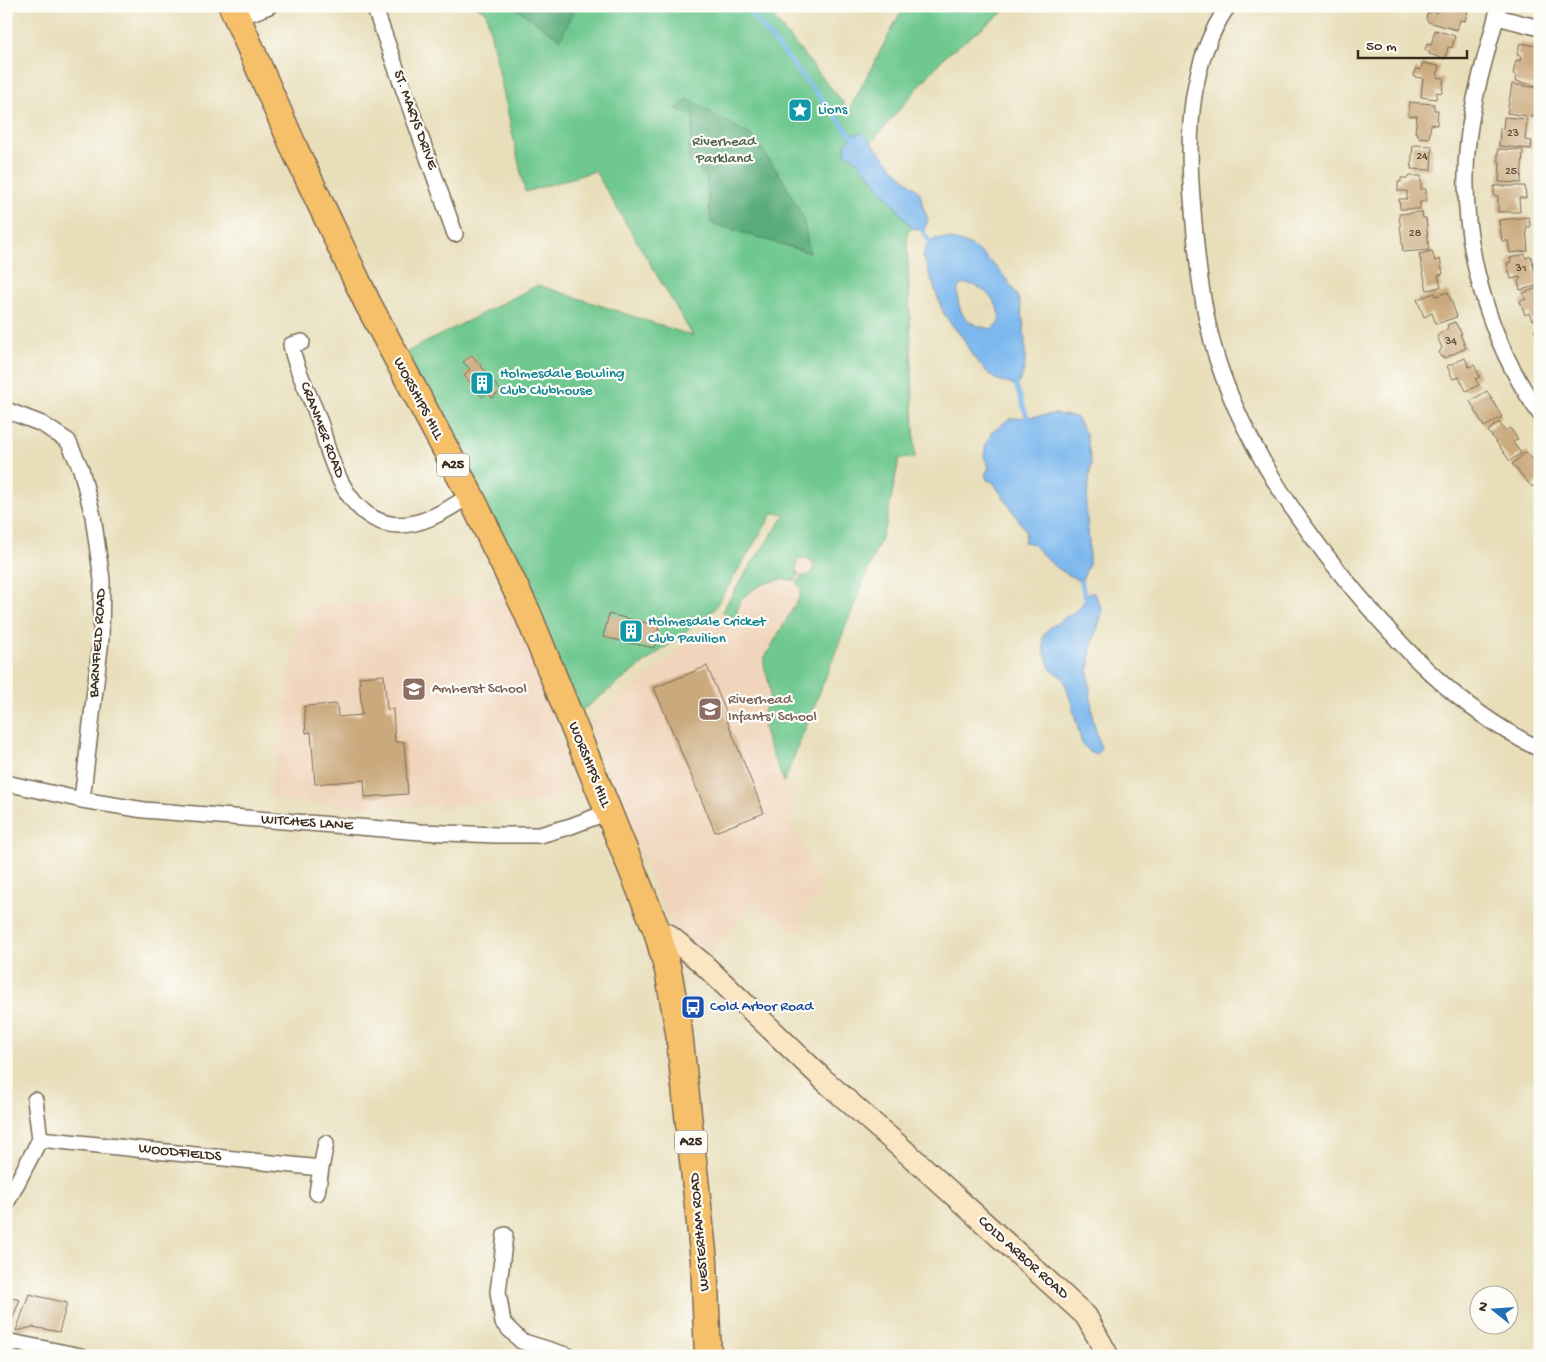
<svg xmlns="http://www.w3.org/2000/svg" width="1546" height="1362" font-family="'Gochi Hand',sans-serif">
<rect width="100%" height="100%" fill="#fdfcf7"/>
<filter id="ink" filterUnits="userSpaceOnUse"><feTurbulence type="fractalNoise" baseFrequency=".02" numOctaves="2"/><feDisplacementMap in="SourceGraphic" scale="10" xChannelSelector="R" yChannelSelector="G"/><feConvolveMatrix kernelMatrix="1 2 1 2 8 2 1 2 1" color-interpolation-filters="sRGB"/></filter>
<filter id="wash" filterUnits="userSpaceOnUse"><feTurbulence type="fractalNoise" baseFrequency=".0096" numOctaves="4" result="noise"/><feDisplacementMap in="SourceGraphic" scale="20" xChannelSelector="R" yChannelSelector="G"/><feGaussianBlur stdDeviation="1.12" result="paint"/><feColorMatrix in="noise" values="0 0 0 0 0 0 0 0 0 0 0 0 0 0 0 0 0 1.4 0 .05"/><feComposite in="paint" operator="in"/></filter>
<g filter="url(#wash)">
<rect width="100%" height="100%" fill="#e8deba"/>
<!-- built -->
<path fill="#f0d5bc" d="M899,460L886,525L784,782L792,822L823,891L806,909L799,934L751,902L713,953L686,939L667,918L588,724L650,675L718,617L750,566L828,466Z
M509,596L570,771L567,785L560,795L546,802L409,806H338L269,799L301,607Z"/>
<!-- green -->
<path fill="#6ec88f" stroke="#547956" d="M476,6H764L849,110L904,6H1011L945,56L871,143L862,133L854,134L845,145L846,154L854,158L865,169L912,228L907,233L915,458L899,459L886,525L784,782C777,764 761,734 763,715C764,705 770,700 770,690C769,679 763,668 764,659L800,596L801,588L797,583L801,576H807L812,573L814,564L810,559L801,558L797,563L796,570L799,574L795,581C777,575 743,589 738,607C736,614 738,620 741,626L722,611L750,566L786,514L773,513L713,611L568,721L395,358L538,285L693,336L595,171L525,192L486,12Z"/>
<!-- forest -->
<path fill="#5aac7a" stroke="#4a6b4c" d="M513,6H567L574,12L560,39Z
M688,99L752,136L784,181L803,218L810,253L711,223L706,176L688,160L694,116L676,109Z"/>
<!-- water -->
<path fill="#7cb8ee" stroke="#5c7186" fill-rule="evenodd" d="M863,133L892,166L920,193L923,207L928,219L924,231L912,228L865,169L854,158L846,154L845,145L854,134Z
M939,238C950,239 960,240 969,245C985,253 1011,281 1018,298C1023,312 1024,328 1025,343C1025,360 1027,372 1016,386L995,379L984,369L972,355L961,335L950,323L943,312L923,256L928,242ZM963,284C982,283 1003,304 999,323L991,329C966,325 956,313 958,288Z
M1056,414L1076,417L1086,434L1091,462L1086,509L1089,541V564L1081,582L1055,567L1031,543L1024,542L1026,531L993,482L987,480L985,474L989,468L984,456L986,443L992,432L1009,419Z
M1088,593H1094L1103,611L1091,647L1090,664L1088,670L1093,720L1101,749L1096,754L1091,753L1082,744L1070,698L1063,678L1051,670L1044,651L1043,636L1048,629L1080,608Z"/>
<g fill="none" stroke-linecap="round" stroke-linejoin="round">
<!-- stream -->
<path stroke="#7cb8ee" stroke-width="4.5" d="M745,6L852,136
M922,230L929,241
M1016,385L1027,417
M1081,582L1086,598"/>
</g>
<g id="blocks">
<!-- building -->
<path fill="#caa97d" d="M1438,6L1453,8L1454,6H1469L1465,21L1460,20L1457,30L1428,22L1426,18L1427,14L1432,12L1436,13Z
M1435,30L1455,36L1452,48L1448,47L1445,59L1429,54L1430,52L1425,50L1427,44L1431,45Z
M1520,43L1540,47V87L1515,81L1516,75L1513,74L1516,60L1520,61L1521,56L1517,55Z
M1422,63L1439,66L1437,77L1444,78L1442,93L1437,92L1436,99L1421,97L1423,78L1414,77L1415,69L1421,70Z
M1512,84L1538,88L1533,117L1507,113Z
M1409,102L1434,104V110H1438L1437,125L1431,124L1429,138L1418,137V133L1415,132L1417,116H1408Z
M1504,117L1527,119L1525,140L1532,141L1531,149L1499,146L1500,128L1503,129Z
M1413,145L1432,146L1431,170L1411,169Z
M1498,149L1523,150L1521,183L1499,182L1500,162L1498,161Z
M1408,176H1421V189H1426V201L1420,202V209H1400L1399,199H1407V191H1398V182H1401V178H1408Z
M1494,186H1525L1526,198H1519L1520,212H1498V196H1494Z
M1422,212L1423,218H1426L1429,250L1403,252L1399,214Z
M1529,217L1530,227H1526L1528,251L1510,253L1508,241H1502L1499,220Z
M1432,251L1435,261L1440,259L1443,274L1438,275L1441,287L1427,290L1419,254Z
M1525,254L1526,258L1531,256L1536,277L1540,276V285L1520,290L1518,281L1520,280V277L1511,279L1507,263L1511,262L1510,258Z
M1540,287V325L1537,318L1532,320L1529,313L1525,315L1520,301L1526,299L1523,293Z
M1448,292L1457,317L1436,324L1432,313L1424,317L1417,299L1435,293L1436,296Z
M1455,322L1462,334H1460L1466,348L1445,358L1441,357L1439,353L1442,348L1437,336L1448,328L1447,325Z
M1540,328V345L1534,330Z
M472,355L501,391L492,398L488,392L482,397L464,375L470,369L463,362Z
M1465,358L1469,367L1474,365L1480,377L1475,379L1479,385L1466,391L1459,377L1453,379L1447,366Z
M1487,391L1502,417L1484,427L1470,401Z
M1499,422L1505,431L1510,428L1518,439L1513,442L1521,453L1510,461L1488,431Z
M1526,452L1540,467V479L1532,487L1512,464Z
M609,614L659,626L654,648L603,637Z
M707,666L726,712L724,713L764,813L715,832L654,688Z
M384,675L387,709H393L395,742H404L408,794L365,797L364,780L315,784L311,732L306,733L304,706L337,704L338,717L362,715L359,677Z
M29,1294L67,1303L59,1332L33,1327L16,1331Z
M6,1296L20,1300L10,1324L6,1323Z"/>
</g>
</g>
<g filter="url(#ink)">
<use href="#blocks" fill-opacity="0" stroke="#786955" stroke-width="1"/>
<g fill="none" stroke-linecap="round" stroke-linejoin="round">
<!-- street casing -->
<g stroke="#786955" stroke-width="18">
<path id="street" d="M374,6L455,234
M1228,6C1189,62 1187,133 1192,198C1196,252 1201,307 1217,359C1243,440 1292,514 1345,579C1400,647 1460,711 1540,749
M1499,6C1487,54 1471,101 1467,151C1460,242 1487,339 1540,414
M1497,17L1540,28
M238,18L269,6
M302,342L291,345C296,371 310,395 319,420C324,432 325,444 330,456C346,503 376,541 430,518C444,512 457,504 470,495
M6,410L42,424L68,441L81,469L93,516L102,580L101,639L82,800
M6,783L82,800L144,810L421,832L497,835H540L571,826L608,812
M35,1100L40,1139
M317,1193L321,1168
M6,1204L40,1139L321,1168L326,1143
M505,1235L498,1292L503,1323L521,1341L569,1356
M6,1341L81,1356"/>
</g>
<!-- secondary casing -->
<g stroke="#786955" stroke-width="24">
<path id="secondary" d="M657,931L667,934L701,962L824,1080L924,1168L1086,1316L1108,1356"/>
</g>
<!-- highway casing -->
<g stroke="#786955" stroke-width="29">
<path id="highway" d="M232,6L296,152L367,302L470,495L528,614L657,931L668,970L679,1032L704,1261L708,1356"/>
</g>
<!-- street -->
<use href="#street" stroke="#fff" stroke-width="15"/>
<!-- secondary -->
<use href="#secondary" stroke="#fbe6c4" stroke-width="21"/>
<!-- highway -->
<use href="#highway" stroke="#f6c06b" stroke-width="26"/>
</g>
</g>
<!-- icons -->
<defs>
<g id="sight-square" transform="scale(1.25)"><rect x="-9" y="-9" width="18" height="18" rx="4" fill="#0f9aa8" stroke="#fdfcf7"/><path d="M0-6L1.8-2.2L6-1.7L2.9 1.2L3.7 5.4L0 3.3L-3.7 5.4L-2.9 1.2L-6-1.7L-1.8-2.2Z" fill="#fff"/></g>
<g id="building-square" transform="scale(1.25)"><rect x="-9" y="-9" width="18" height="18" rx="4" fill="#0f9aa8" stroke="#fdfcf7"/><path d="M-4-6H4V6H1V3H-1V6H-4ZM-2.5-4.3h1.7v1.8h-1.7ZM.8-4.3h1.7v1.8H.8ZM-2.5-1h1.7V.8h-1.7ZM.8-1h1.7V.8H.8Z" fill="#fff"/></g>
<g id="school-square" transform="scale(1.25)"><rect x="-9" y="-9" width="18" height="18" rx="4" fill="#8d6e63" stroke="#fdfcf7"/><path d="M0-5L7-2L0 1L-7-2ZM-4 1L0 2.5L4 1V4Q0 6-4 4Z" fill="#fff"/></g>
<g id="bus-square" transform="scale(1.25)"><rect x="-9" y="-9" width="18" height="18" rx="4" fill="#1a4fb4" stroke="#fdfcf7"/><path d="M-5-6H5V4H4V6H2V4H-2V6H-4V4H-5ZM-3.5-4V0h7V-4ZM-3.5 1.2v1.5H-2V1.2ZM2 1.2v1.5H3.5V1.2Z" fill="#fff"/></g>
</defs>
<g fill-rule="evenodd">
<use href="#sight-square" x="800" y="110"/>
<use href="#building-square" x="482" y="383"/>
<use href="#building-square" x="631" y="631"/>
<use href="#school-square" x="414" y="689"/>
<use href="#school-square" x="710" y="709"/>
<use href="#bus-square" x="693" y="1007"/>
</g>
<g text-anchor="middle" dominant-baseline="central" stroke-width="4.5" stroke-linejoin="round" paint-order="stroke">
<!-- number labels -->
<g font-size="12" fill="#5f4a36">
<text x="1513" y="134">23</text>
<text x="1422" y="157">24</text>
<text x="1511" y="172">25</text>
<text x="1415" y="234">28</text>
<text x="1521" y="269">31</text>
<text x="1451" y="342">34</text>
</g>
<!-- shield labels -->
<g fill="#fdfcf7" stroke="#75695f" stroke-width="1">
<rect x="437" y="453.5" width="32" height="23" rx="4"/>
<rect x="675" y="1130.5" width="32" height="23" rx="4"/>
</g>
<g font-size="14" font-weight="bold" fill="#3b2a1e">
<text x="453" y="465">A25</text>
<text x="691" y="1142">A25</text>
</g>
<!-- culture labels -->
<g font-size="15" fill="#0d838f" stroke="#fdfcf7" text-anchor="start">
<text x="818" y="110">Lions</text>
<text x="500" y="374">Holmesdale Bowling<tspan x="500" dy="17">Club Clubhouse</tspan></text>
<text x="648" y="622">Holmesdale Cricket<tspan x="648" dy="17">Club Pavilion</tspan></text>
</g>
<!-- street labels -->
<g font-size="15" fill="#3b2a1e" stroke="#fdfcf7">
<text transform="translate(415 120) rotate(70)">ST. MARYS DRIVE</text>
<text transform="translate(418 399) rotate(62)">WORSHIPS HILL</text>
<text transform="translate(322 430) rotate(69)">CRANMER ROAD</text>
<text transform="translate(98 643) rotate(-86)">BARNFIELD ROAD</text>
<text transform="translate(589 765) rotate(68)">WORSHIPS HILL</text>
<text transform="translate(307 823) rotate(4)">WITCHES LANE</text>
<text transform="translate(180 1153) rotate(6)">WOODFIELDS</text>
<text transform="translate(700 1232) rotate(-95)">WESTERHAM ROAD</text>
<text transform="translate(1023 1258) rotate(42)">COLD ARBOR ROAD</text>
</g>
<!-- park labels -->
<g font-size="15" fill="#4d6146" stroke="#fdfcf7">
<text x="724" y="142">Riverhead<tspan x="724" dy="17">Parkland</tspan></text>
</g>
<!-- education labels -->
<g font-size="15" fill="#785e54" stroke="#fdfcf7" text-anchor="start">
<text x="432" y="689">Amherst School</text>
<text x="728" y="700">Riverhead<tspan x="728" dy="17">Infants' School</tspan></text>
</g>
<!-- transit labels -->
<g font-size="15" fill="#164399" stroke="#fdfcf7" text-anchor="start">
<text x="710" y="1007">Cold Arbor Road</text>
</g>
</g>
<!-- margin -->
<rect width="1546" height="1362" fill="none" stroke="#fdfcf7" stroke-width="25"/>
<!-- north arrow -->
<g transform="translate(1494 1310) rotate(287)"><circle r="24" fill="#fdfcf7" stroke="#afa8a0"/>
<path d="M0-4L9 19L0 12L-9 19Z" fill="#1f6fb2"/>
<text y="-8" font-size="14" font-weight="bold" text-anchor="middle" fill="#3b2a1e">N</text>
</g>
<!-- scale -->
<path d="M1358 50v8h109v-8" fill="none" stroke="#3b2a1e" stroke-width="2.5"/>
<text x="1366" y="50" font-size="15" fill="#3b2a1e" stroke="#fdfcf7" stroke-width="4" paint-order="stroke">50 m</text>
</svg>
